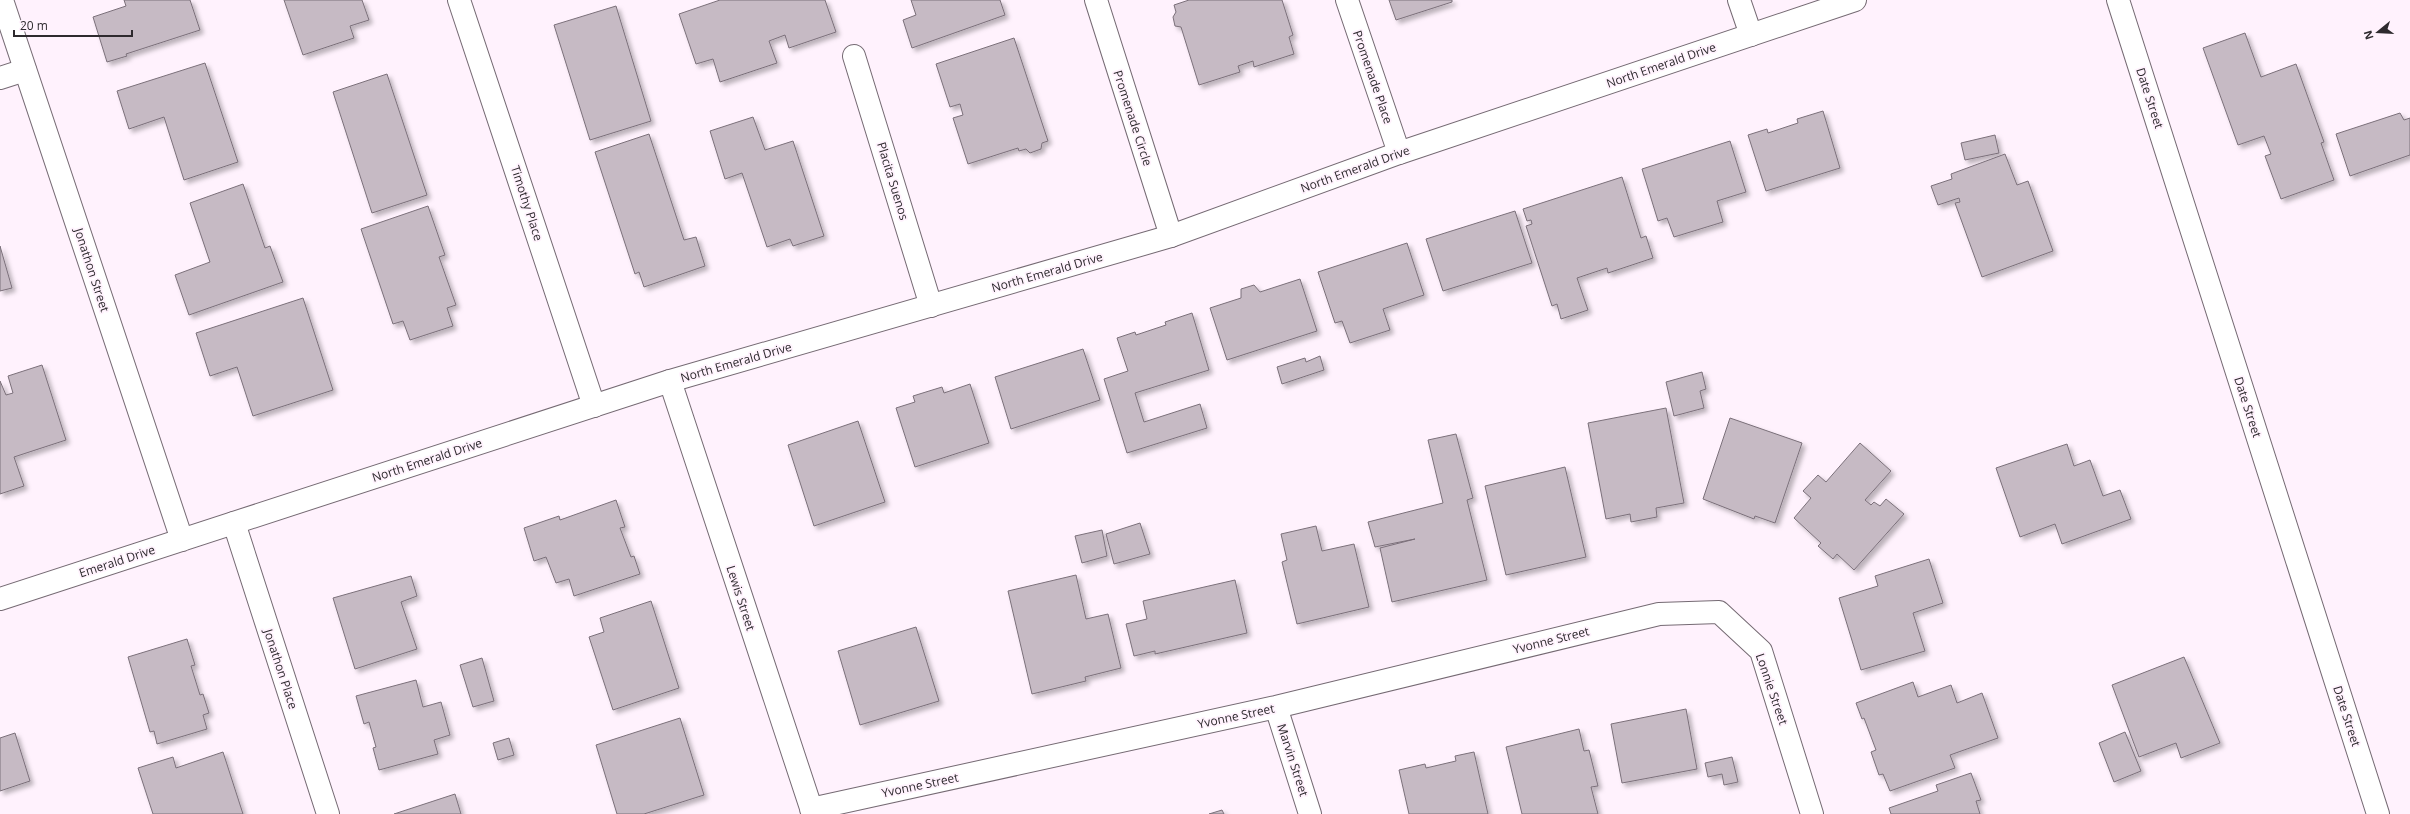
<svg xmlns="http://www.w3.org/2000/svg" width="2410" height="814" font-family="'Open Sans',sans-serif">
<defs>
<filter id="shadow"><feDropShadow dx="3.5" dy="3.5" stdDeviation="2" flood-color="#0004"/></filter>
</defs>
<rect width="100%" height="100%" fill="#fff2fd"/>
<!-- building -->
<path fill="#c6bac4" stroke="#7b707a" filter="url(#shadow)" d="M124,0H190L200,30L126,54L127,56L107,62L93,17L126,6Z
M284,0H362L369,20L350,26L354,38L303,55Z
M720,0H825L836,32L789,48L785,35L769,41L777,63L720,82L713,59L696,64L679,14Z
M911,0H1000L1005,15L912,48L903,20L916,15Z
M1189,0H1282L1293,35L1289,37L1294,54L1254,67L1253,61L1238,66L1240,72L1199,85L1181,27L1175,26L1173,17L1176,12L1174,5Z
M1389,0H1452V2L1396,20Z
M616,6L651,121L590,140L554,25Z
M2245,33L2261,77L2296,64L2324,142L2321,143L2334,180L2281,199L2265,156L2271,154L2264,136L2238,145L2203,48Z
M1014,38L1048,141L1042,143L1041,149L1030,153L1026,149L1019,151L1018,148L968,164L953,118L963,115L960,104L950,107L936,64Z
M205,63L238,162L184,180L164,117L129,129L117,91Z
M387,74L427,195L372,213L333,92Z
M1823,111L1840,168L1766,191L1748,135L1767,129L1768,133L1798,123L1797,119Z
M2400,113L2404,120L2410,118V155L2350,176L2336,134Z
M753,117L765,150L793,141L824,236L793,246L790,239L767,247L742,173L725,179L710,131Z
M649,134L684,240L696,237L705,266L644,287L639,272L635,274L595,152Z
M1995,135L1999,153L1965,160L1961,143Z
M1730,141L1746,192L1717,201L1723,222L1674,237L1667,218L1658,221L1642,169Z
M2005,154L2017,185L2028,181L2053,251L1982,277L1955,203L1960,202L1959,198L1938,205L1931,186L1952,179L1951,174Z
M1622,177L1641,238L1646,236L1653,258L1608,273L1607,268L1577,278L1588,310L1561,319L1557,304L1552,306L1526,226L1532,224L1531,220L1527,221L1523,209Z
M243,184L265,248L270,246L283,282L189,315L175,275L210,262L190,203Z
M428,206L445,255L439,257L456,305L447,308L453,326L410,340L403,321L393,324L361,229Z
M1515,211L1532,263L1443,291L1426,239Z
M1407,243L1424,295L1383,309L1390,330L1350,343L1342,321L1335,323L1318,272Z
M0,246L12,288L0,291Z
M1300,279L1317,331L1227,360L1210,308L1241,298V289L1254,285L1260,292Z
M303,298L333,390L253,416L237,367L210,376L196,333Z
M1192,313L1209,370L1135,393L1144,422L1200,404L1207,428L1127,453L1104,379L1128,371L1117,338L1135,332L1136,335L1166,325L1165,322Z
M1083,349L1100,400L1011,429L995,377Z
M1320,356L1324,370L1282,384L1277,367L1305,358L1306,362Z
M42,365L66,440L14,457L24,486L0,494V381L6,395L13,393L8,376Z
M1702,372L1706,389L1700,391L1704,408L1674,416L1666,382Z
M970,384L989,443L915,467L896,408L915,402L913,396L942,387L944,393Z
M1666,408L1684,503L1656,508L1657,517L1631,522L1630,514L1606,519L1588,423Z
M1730,418L1802,443L1775,523L1755,516L1754,519L1703,499Z
M858,421L885,502L814,526L788,445Z
M1456,434L1473,498L1467,500L1487,580L1392,602L1380,548L1415,539L1375,547L1368,522L1443,503L1428,440Z
M1860,443L1891,471L1865,500L1871,505L1874,502L1880,506L1886,499L1904,514L1854,570L1837,554L1833,559L1818,546L1821,543L1794,518L1811,498L1803,491L1818,475L1826,482Z
M2067,444L2074,466L2090,460L2103,496L2120,490L2131,519L2062,544L2055,524L2020,537L1996,468Z
M1565,467L1586,557L1506,575L1485,486Z
M616,500L625,527L620,528L631,557L634,556L640,574L574,596L569,579L556,583L546,557L534,561L524,528L559,516L560,520Z
M1140,523L1150,554L1114,564L1106,534Z
M1316,526L1322,551L1354,544L1369,607L1297,624L1282,562L1287,560L1281,534Z
M1102,530L1107,556L1082,563L1075,536Z
M1929,559L1943,603L1913,613L1925,651L1861,670L1839,598L1878,586L1875,576Z
M1076,575L1086,619L1108,614L1121,668L1085,677L1086,681L1032,694L1008,591Z
M411,576L417,596L401,602L417,649L355,669L333,598Z
M1235,580L1247,633L1155,654V651L1134,656L1126,624L1147,619L1143,601Z
M651,601L679,688L613,710L589,637L604,632L600,618Z
M916,627L939,701L860,725L838,651Z
M187,639L195,665L191,666L200,695L203,694L209,713L203,715L207,729L157,744L154,731L150,732L128,657Z
M2184,657L2220,743L2181,758L2176,743L2139,757L2112,685Z
M482,658L494,701L473,707L460,665Z
M416,680L423,707L441,702L450,735L434,740L438,754L379,770L373,748L376,747L369,722L364,724L356,696Z
M1913,682L1918,697L1951,685L1957,703L1982,693L1998,738L1950,755L1955,768L1890,791L1883,774L1879,775L1871,752L1876,750L1864,718L1862,719L1856,703Z
M1686,709L1697,769L1622,783L1611,724Z
M680,718L704,795L644,814H617L596,745Z
M1579,729L1584,751L1589,750L1598,786L1591,787L1598,814H1522L1506,747Z
M2125,732L2141,771L2114,782L2099,743Z
M15,733L30,781L0,791V738Z
M509,738L514,755L498,760L493,743Z
M223,752L243,814H153L138,768L173,757L176,768Z
M1474,752L1488,814H1409L1399,770L1425,764L1426,768L1456,761L1455,756Z
M1732,757L1738,782L1724,785L1722,774L1708,777L1705,763Z
M1971,773L1981,800L1976,801L1980,814H1891L1889,808L1938,791L1936,785Z
M455,794L461,814H394Z
M1222,810L1224,814H1209Z"/>
<g fill="none" stroke-linecap="round" stroke-linejoin="round">
<!-- lane casing -->
<g stroke="#756a73" stroke-width="24">
<path id="lane" d="M1739,0L1751,35"/>
</g>
<!-- street casing -->
<g stroke="#756a73" stroke-width="24">
<path id="street" d="M459,0L594,406
M1096,0L1171,236
M1347,0L1399,153
M2118,0L2378,814
M854,56L931,306
M0,78L25,70
M670,381L813,814
M234,523L328,814
M1276,707L1310,814
M811,809L1276,707L1659,614L1719,612L1761,651L1812,814"/>
</g>
<!-- secondary casing -->
<g stroke="#756a73" stroke-width="24">
<path id="secondary" d="M2,0L182,540
M0,599L670,381L1171,236L1399,153L1855,0"/>
</g>
<!-- lane -->
<use href="#lane" stroke="#fff" stroke-width="22"/>
<!-- street -->
<use href="#street" stroke="#fff" stroke-width="22"/>
<!-- secondary -->
<use href="#secondary" stroke="#fff" stroke-width="22"/>
</g>
<g text-anchor="middle" dominant-baseline="central" stroke-width="3.5" stroke-linejoin="round" paint-order="stroke">
<!-- street labels -->
<g font-size="12" fill="#2e2a2e" stroke="#fff2fd">
<text transform="translate(1661 65) rotate(-19)">North Emerald Drive</text>
<text transform="translate(1373 77) rotate(71)">Promenade Place</text>
<text transform="translate(2150 98) rotate(72)">Date Street</text>
<text transform="translate(1133 118) rotate(72)">Promenade Circle</text>
<text transform="translate(1355 169) rotate(-20)">North Emerald Drive</text>
<text transform="translate(893 181) rotate(73)">Placita Suenos</text>
<text transform="translate(527 203) rotate(72)">Timothy Place</text>
<text transform="translate(92 270) rotate(72)">Jonathon Street</text>
<text transform="translate(1047 272) rotate(-16)">North Emerald Drive</text>
<text transform="translate(736 362) rotate(-16)">North Emerald Drive</text>
<text transform="translate(2248 407) rotate(72)">Date Street</text>
<text transform="translate(427 460) rotate(-18)">North Emerald Drive</text>
<text transform="translate(117 561) rotate(-18)">Emerald Drive</text>
<text transform="translate(741 598) rotate(72)">Lewis Street</text>
<text transform="translate(1551 640) rotate(-14)">Yvonne Street</text>
<text transform="translate(281 669) rotate(72)">Jonathon Place</text>
<text transform="translate(1772 689) rotate(71)">Lonnie Street</text>
<text transform="translate(1236 716) rotate(-12)">Yvonne Street</text>
<text transform="translate(2347 716) rotate(72)">Date Street</text>
<text transform="translate(1293 760) rotate(72)">Marvin Street</text>
<text transform="translate(920 785) rotate(-12)">Yvonne Street</text>
</g>
</g>
<!-- north arrow -->
<g transform="translate(2378 32) rotate(252)" stroke="#fff2fd" stroke-width="3" paint-order="stroke">
<path d="M0-3L7 15L0 10L-7 15Z" fill="#2e2a2e"/>
<text y="-6" font-size="11" font-weight="bold" text-anchor="middle" fill="#2e2a2e">N</text>
</g>
<!-- scale -->
<path d="M14 30v6h118v-6" fill="none" stroke="#2e2a2e" stroke-width="2"/>
<text x="20" y="30" font-size="12" fill="#2e2a2e" stroke="#fff2fd" stroke-width="3" paint-order="stroke">20 m</text>
</svg>
